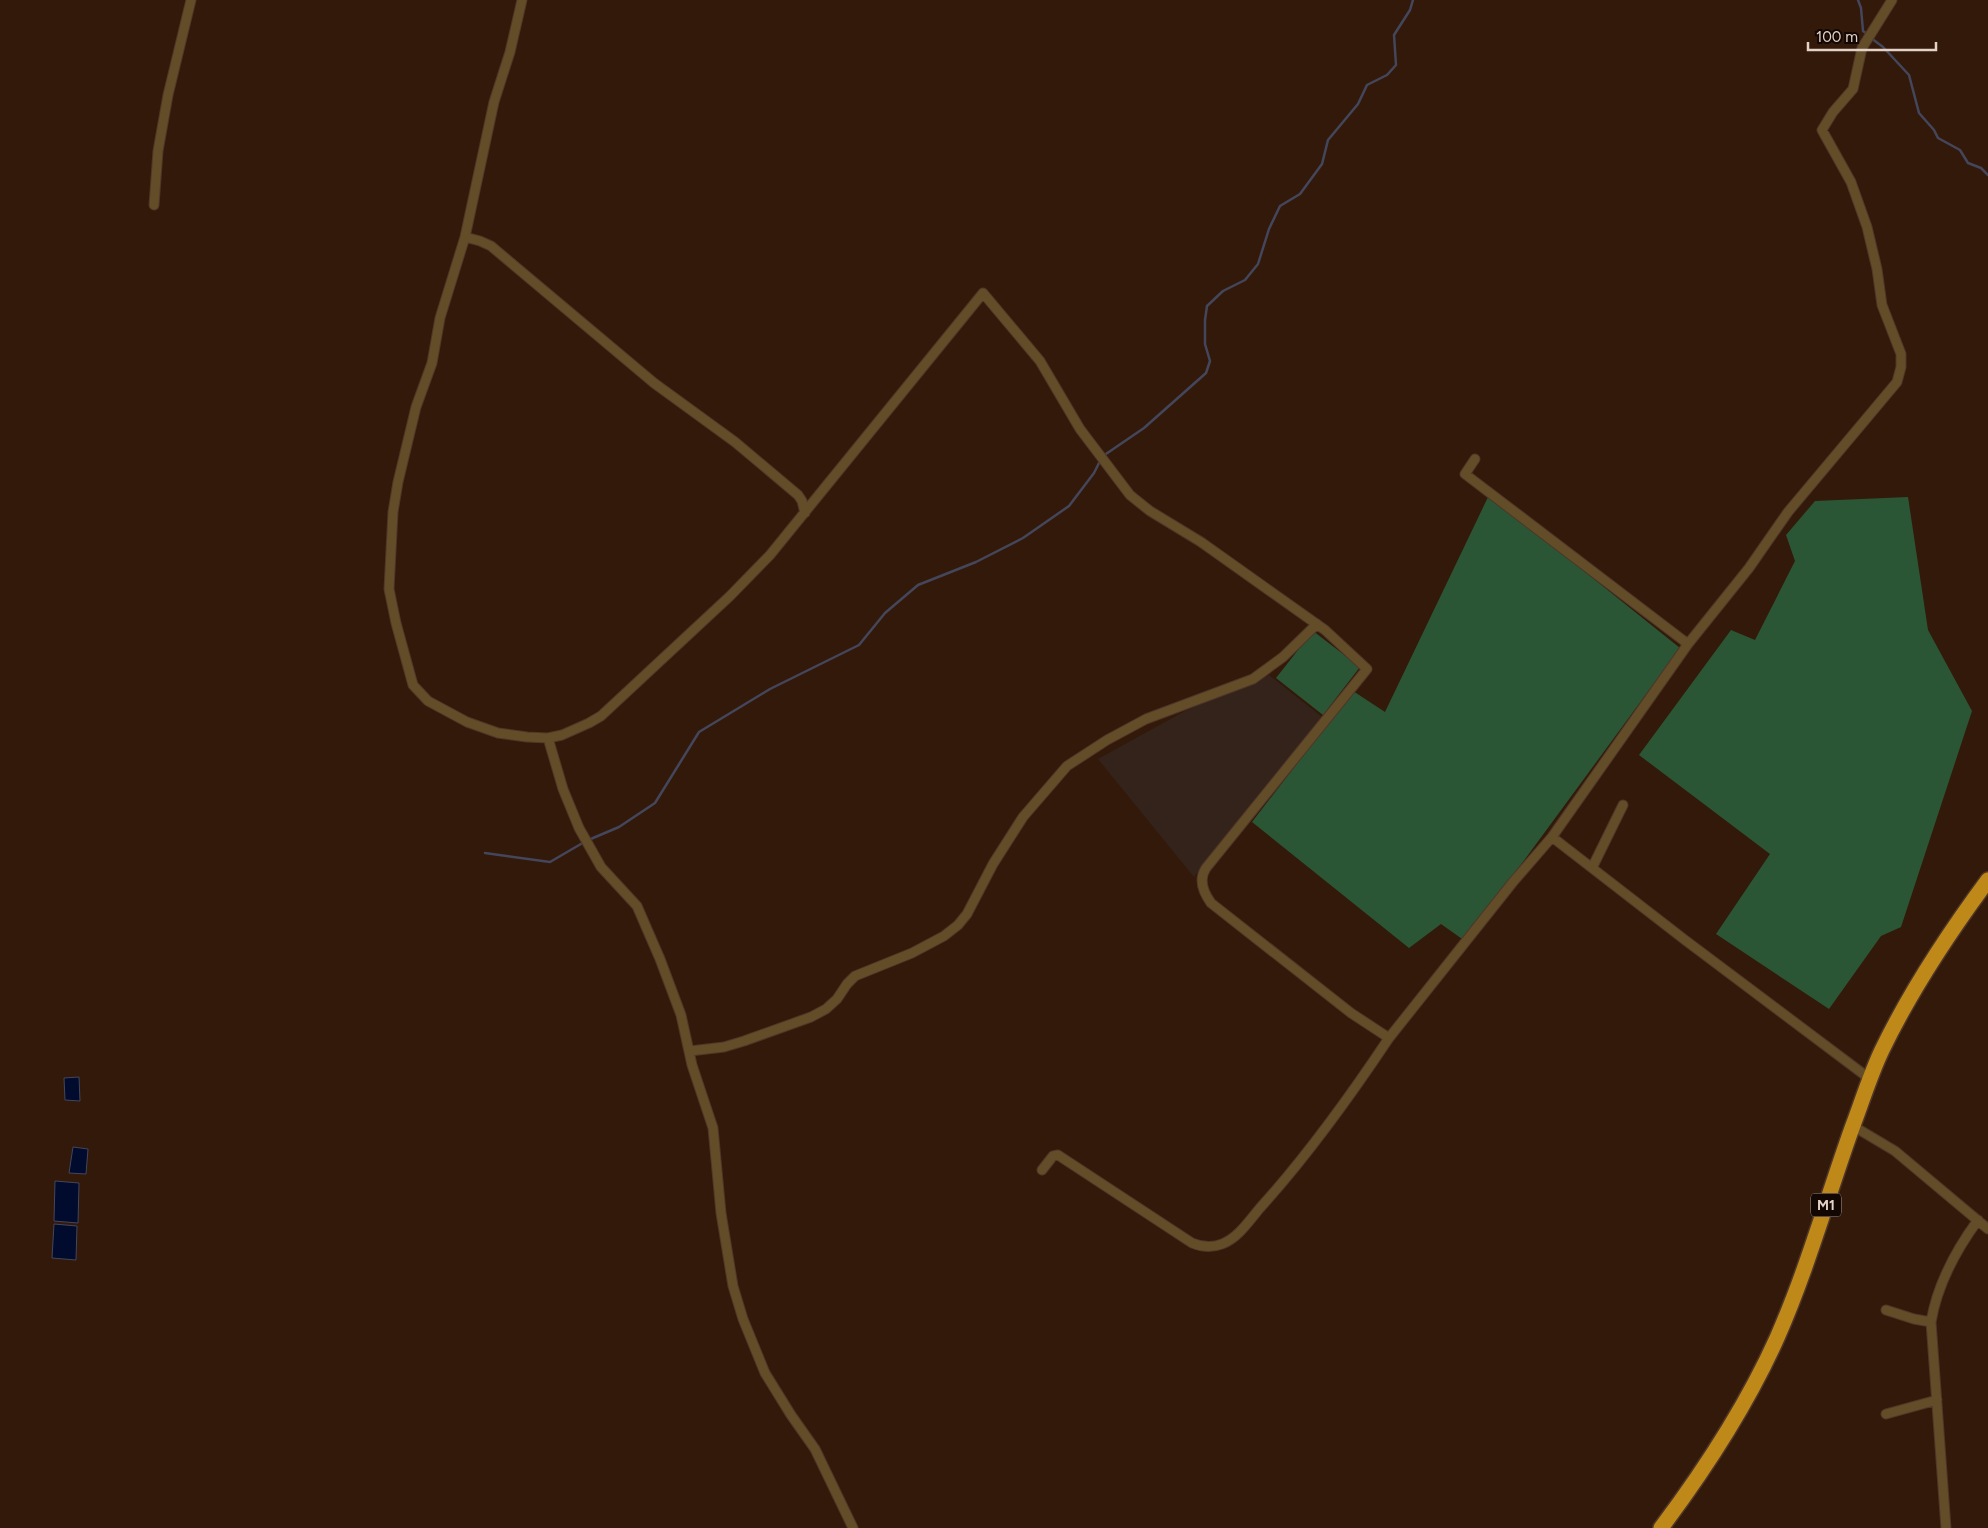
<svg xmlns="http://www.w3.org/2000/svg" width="1988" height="1528" font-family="Figtree,sans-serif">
<rect width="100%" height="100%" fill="#331909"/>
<!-- medical -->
<path fill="#34231b" d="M1269,675L1322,717L1194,877L1098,759L1185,711Z"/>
<!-- forest -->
<path fill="#2b5636" d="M1489,495L1680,648L1465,941L1441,924L1409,948L1252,822L1353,691L1385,712Z
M1908,497L1928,630L1972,711L1901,927L1881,936L1829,1009L1716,934L1770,854L1639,755L1731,630L1755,640L1795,561L1786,535L1815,501Z
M1313,631L1360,667L1323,715L1276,678Z"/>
<!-- water -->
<path fill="#000b2d" stroke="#44465c" d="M79,1077L80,1101L65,1100L64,1078Z
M73,1147L88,1149L86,1174L69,1173Z
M55,1181L79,1183L78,1223L54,1221Z
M54,1224L77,1226L76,1260L52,1258Z"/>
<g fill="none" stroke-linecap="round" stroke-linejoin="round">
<!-- stream -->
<path stroke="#44465c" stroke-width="2.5" d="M1858,0L1861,8L1863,31L1867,34
M1871,38L1883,47L1909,75L1919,113L1934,130L1938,138L1960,150L1968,163L1981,168L1988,175
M1103,456L1144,428L1206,373L1210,361L1205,344V320L1207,306L1223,291L1245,280L1258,264L1269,229L1280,206L1300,194L1322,164L1328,140L1358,104L1367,85L1387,75L1396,65L1394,35L1410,10L1413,0
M485,853L550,862L586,841L619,827L655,803L699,732L770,689L859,645L885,613L918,585L976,562L1023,538L1069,506L1094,473L1100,461"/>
<!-- street casing -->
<g stroke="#4f3628" stroke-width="11">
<path id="street" d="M522,0L510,52L494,102L465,237L440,318L432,363L416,407L398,482L393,512L389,589L396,623L413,685L428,701L467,722L498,733L527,737L548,738L562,735L589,723L601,716L730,596L770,555L983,293L1040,361L1080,429L1130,495L1150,511L1201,542L1325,630L1367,669L1206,868C1198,880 1203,892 1211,903L1351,1013L1389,1038L1513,882L1552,837L1688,644L1749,568L1788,512L1897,382L1901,367V354L1882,305L1877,269L1867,227L1851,182L1822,130L1833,112L1853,89L1862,48L1892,0
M154,205L158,151L168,95L191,0
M465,237L480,241L491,246L654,383L735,442L798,495L802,501L805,513
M1475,459L1465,474L1688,644
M548,738L563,789L579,828L601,867L637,906L660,959L681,1015L692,1065L713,1128L721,1213L733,1286L743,1319L765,1373L791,1415L815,1449L853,1528
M1552,837L1685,940L1870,1079
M1592,868L1623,805
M690,1051L724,1047L744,1041L811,1017L826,1009L837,999L847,984L855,976L912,953L944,936L958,925L967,914L993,864L1023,817L1067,766L1107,740L1146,719L1253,679L1283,657L1317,624
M1853,1126L1895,1151L1988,1229
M1042,1170L1053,1156L1058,1155L1192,1243C1202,1247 1212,1248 1222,1244C1238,1238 1249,1221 1260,1208C1308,1155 1349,1098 1389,1038
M1886,1310L1914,1319L1931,1322C1937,1286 1956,1250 1978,1220
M1931,1322L1946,1528
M1886,1414L1937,1400"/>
</g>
<!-- highway casing -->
<g stroke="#4f3628" stroke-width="18">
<path id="highway" d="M1661,1528C1706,1468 1746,1407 1777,1338C1807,1270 1827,1198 1852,1128C1862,1102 1870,1075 1882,1050C1911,990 1948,934 1988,880"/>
</g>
<!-- street -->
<use href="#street" stroke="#634d29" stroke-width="9"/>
<!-- highway -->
<use href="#highway" stroke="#bf891a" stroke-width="15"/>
</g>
<g text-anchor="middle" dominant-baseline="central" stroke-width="4" stroke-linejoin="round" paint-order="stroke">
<!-- shield labels -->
<rect fill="#120703" stroke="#a5948d" stroke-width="1" x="1811" y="1193.5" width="30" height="23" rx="4"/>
<g font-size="14" font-weight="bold" fill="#e4d1c8">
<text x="1826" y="1205">M1</text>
</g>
</g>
<!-- scale -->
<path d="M1808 42v8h128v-8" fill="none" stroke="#e4d1c8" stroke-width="2.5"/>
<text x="1816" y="42" font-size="15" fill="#e4d1c8" stroke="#120703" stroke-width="4" paint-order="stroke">100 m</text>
</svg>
